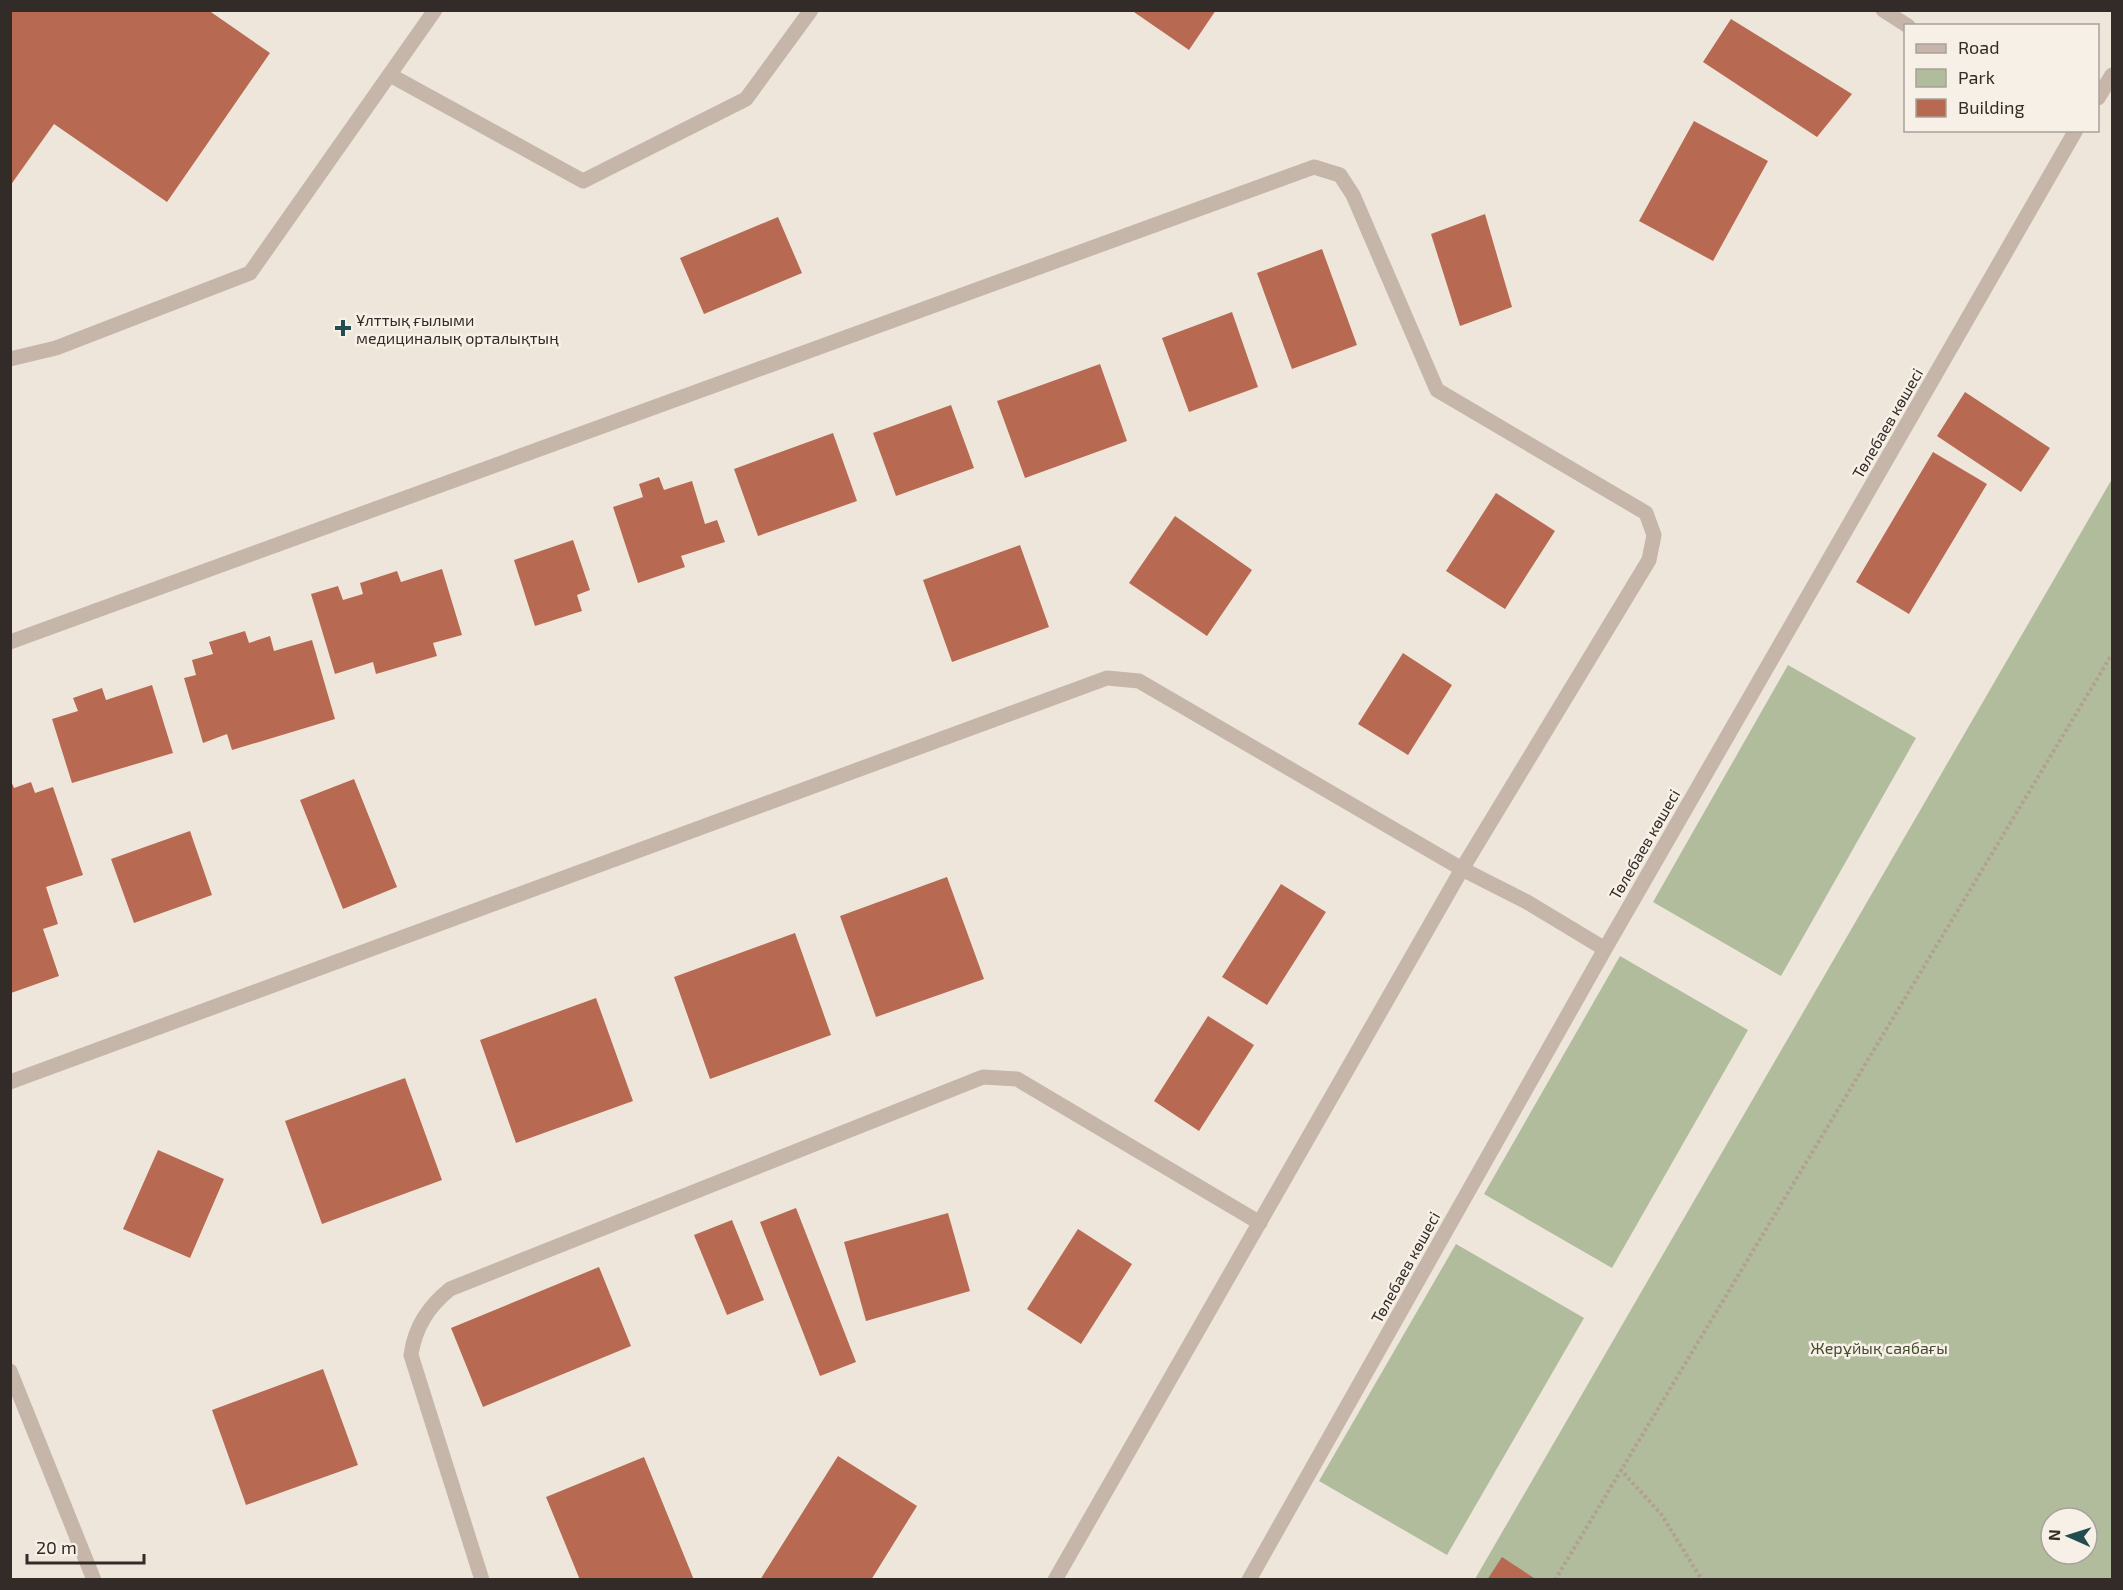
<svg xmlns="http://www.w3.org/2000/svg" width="2123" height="1590" font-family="'Exo 2',sans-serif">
<rect width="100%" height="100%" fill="#eee6db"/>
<!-- green -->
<path fill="#b1bc9d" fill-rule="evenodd" d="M2112,479V1579H1475ZM2051,1518H2087V1554H2051Z
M1788,665L1916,738L1781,976L1653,902Z
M1620,956L1748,1030L1612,1268L1484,1194Z
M1456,1244L1584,1318L1447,1555L1319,1481Z"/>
<!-- building -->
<path fill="#b76a51" d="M10,10H208L270,53L167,202L54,124L10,186Z
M1131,10H1216L1189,50Z
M1731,19L1852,94L1817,137L1703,62Z
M1694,121L1768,161L1713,261L1639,221Z
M1485,214L1512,307L1460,326L1431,234Z
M778,217L802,273L704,314L680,258Z
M1322,249L1357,345L1292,369L1257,273Z
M1232,312L1258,387L1189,412L1162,338Z
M1100,364L1127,441L1025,478L997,401Z
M1965,392L2050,448L2021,492L1937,436Z
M951,405L974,468L896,496L873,433Z
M833,433L857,501L758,536L734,469Z
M1933,452L1987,484L1909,614L1856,582Z
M659,477L664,490L692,481L705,524L717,520L725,542L681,556L685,567L638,583L613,507L643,497L639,484Z
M1496,493L1555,531L1505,609L1446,571Z
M1175,516L1252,570L1207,636L1129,583Z
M573,540L590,590L577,595L582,611L535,626L514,560Z
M1020,545L1049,627L952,662L923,580Z
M442,569L462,635L433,643L437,656L376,674L373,662L335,674L311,594L338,586L343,600L363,594L360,583L397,571L401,582Z
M245,631L249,643L270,636L274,651L312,640L335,719L232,750L227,734L203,743L184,678L196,675L192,660L213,654L209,642Z
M1403,653L1452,685L1408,755L1358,724Z
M152,685L173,753L72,783L52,719L78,711L73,698L102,688L106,700Z
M10,779L14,788L31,782L35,793L53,787L83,875L46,887L58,924L43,929L59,976L11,993Z
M354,779L397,887L343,909L300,800Z
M190,831L212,895L134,923L111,859Z
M947,877L984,979L876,1017L840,916Z
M1281,884L1326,912L1267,1005L1222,977Z
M795,933L831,1035L710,1079L674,977Z
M596,998L633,1101L516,1143L480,1040Z
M1208,1016L1254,1045L1199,1131L1154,1101Z
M405,1078L442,1180L322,1224L285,1121Z
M158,1150L224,1179L190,1258L123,1229Z
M796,1208L856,1362L820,1376L760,1222Z
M948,1213L970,1291L866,1321L844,1242Z
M732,1220L764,1300L727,1315L694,1235Z
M1078,1229L1132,1264L1081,1344L1027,1309Z
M599,1267L631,1346L483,1407L451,1328Z
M323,1369L358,1465L246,1505L212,1410Z
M838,1456L917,1506L871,1580H760Z
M644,1457L694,1580H580L546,1497Z
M1502,1557L1537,1580H1487Z"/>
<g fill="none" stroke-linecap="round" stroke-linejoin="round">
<!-- path -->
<path stroke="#b1a093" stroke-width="4" stroke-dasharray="3 3" stroke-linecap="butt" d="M1620,1469L1661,1514L1702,1580
M1555,1580L2112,654"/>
<!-- minor -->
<path stroke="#c5b6a9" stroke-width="15" d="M1883,10L1908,26
M390,75L583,181L746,99L811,10
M2098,98L2112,75
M10,359L56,348L250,273L435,10
M10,642L1314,167L1340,175L1353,195L1437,390L1646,513L1654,535L1649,560L1462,869L1055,1580
M10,1082L1107,678L1139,681L1462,869L1527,902L1605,949
M10,1371L94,1580
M482,1580L411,1355C415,1327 428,1307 450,1289L983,1077L1017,1079L1260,1223
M1249,1580L1605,949L2076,130"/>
</g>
<!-- markers -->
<path fill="#224c4f" stroke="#f7f0e7" stroke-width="2" d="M340 319h6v6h6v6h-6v6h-6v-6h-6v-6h6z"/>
<g text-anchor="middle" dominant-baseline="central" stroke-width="5" stroke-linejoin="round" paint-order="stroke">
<!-- poi labels -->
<g font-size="16" fill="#332b28" stroke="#f7f0e7" text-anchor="start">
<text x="356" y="319">Ұлттық ғылыми<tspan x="356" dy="18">медициналық орталықтың</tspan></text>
</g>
<!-- street labels -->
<g font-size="16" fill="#332b28" stroke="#f7f0e7">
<text transform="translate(1887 423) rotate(-60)">Төлебаев көшесі</text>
<text transform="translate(1644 844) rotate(-60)">Төлебаев көшесі</text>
<text transform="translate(1405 1267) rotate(-61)">Төлебаев көшесі</text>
</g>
<!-- park labels -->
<g font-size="16" fill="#434e2f" stroke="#f7f0e7">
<text x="1879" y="1347">Жерұйық саябағы</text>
</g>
</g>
<!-- border -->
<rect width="2123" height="1590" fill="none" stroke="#332b28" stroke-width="24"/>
<!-- legend -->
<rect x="1904" y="24" width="195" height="108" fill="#f7f0e7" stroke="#a9a19b" stroke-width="1.5"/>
<rect x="1916" y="44" width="30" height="9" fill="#c5b6a9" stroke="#a9a19b" stroke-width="1.5"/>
<text x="1958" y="54" font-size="18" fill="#332b28">Road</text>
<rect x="1916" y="69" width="30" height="18" fill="#b1bc9d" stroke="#a9a19b" stroke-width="1.5"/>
<text x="1958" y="84" font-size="18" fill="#332b28">Park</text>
<rect x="1916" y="99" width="30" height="18" fill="#b76a51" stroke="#a9a19b" stroke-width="1.5"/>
<text x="1958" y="114" font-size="18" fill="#332b28">Building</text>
<!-- north arrow -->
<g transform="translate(2069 1536) rotate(273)"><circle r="28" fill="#f7f0e7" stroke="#a9a19b" stroke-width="1.5"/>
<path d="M0-4.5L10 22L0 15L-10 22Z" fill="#224c4f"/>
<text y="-9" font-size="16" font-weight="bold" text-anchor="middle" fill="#332b28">N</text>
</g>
<!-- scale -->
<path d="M27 1554v9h117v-9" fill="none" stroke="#332b28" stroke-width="3"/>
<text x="36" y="1554" font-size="18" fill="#332b28" stroke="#f7f0e7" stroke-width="4.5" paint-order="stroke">20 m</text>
</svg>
